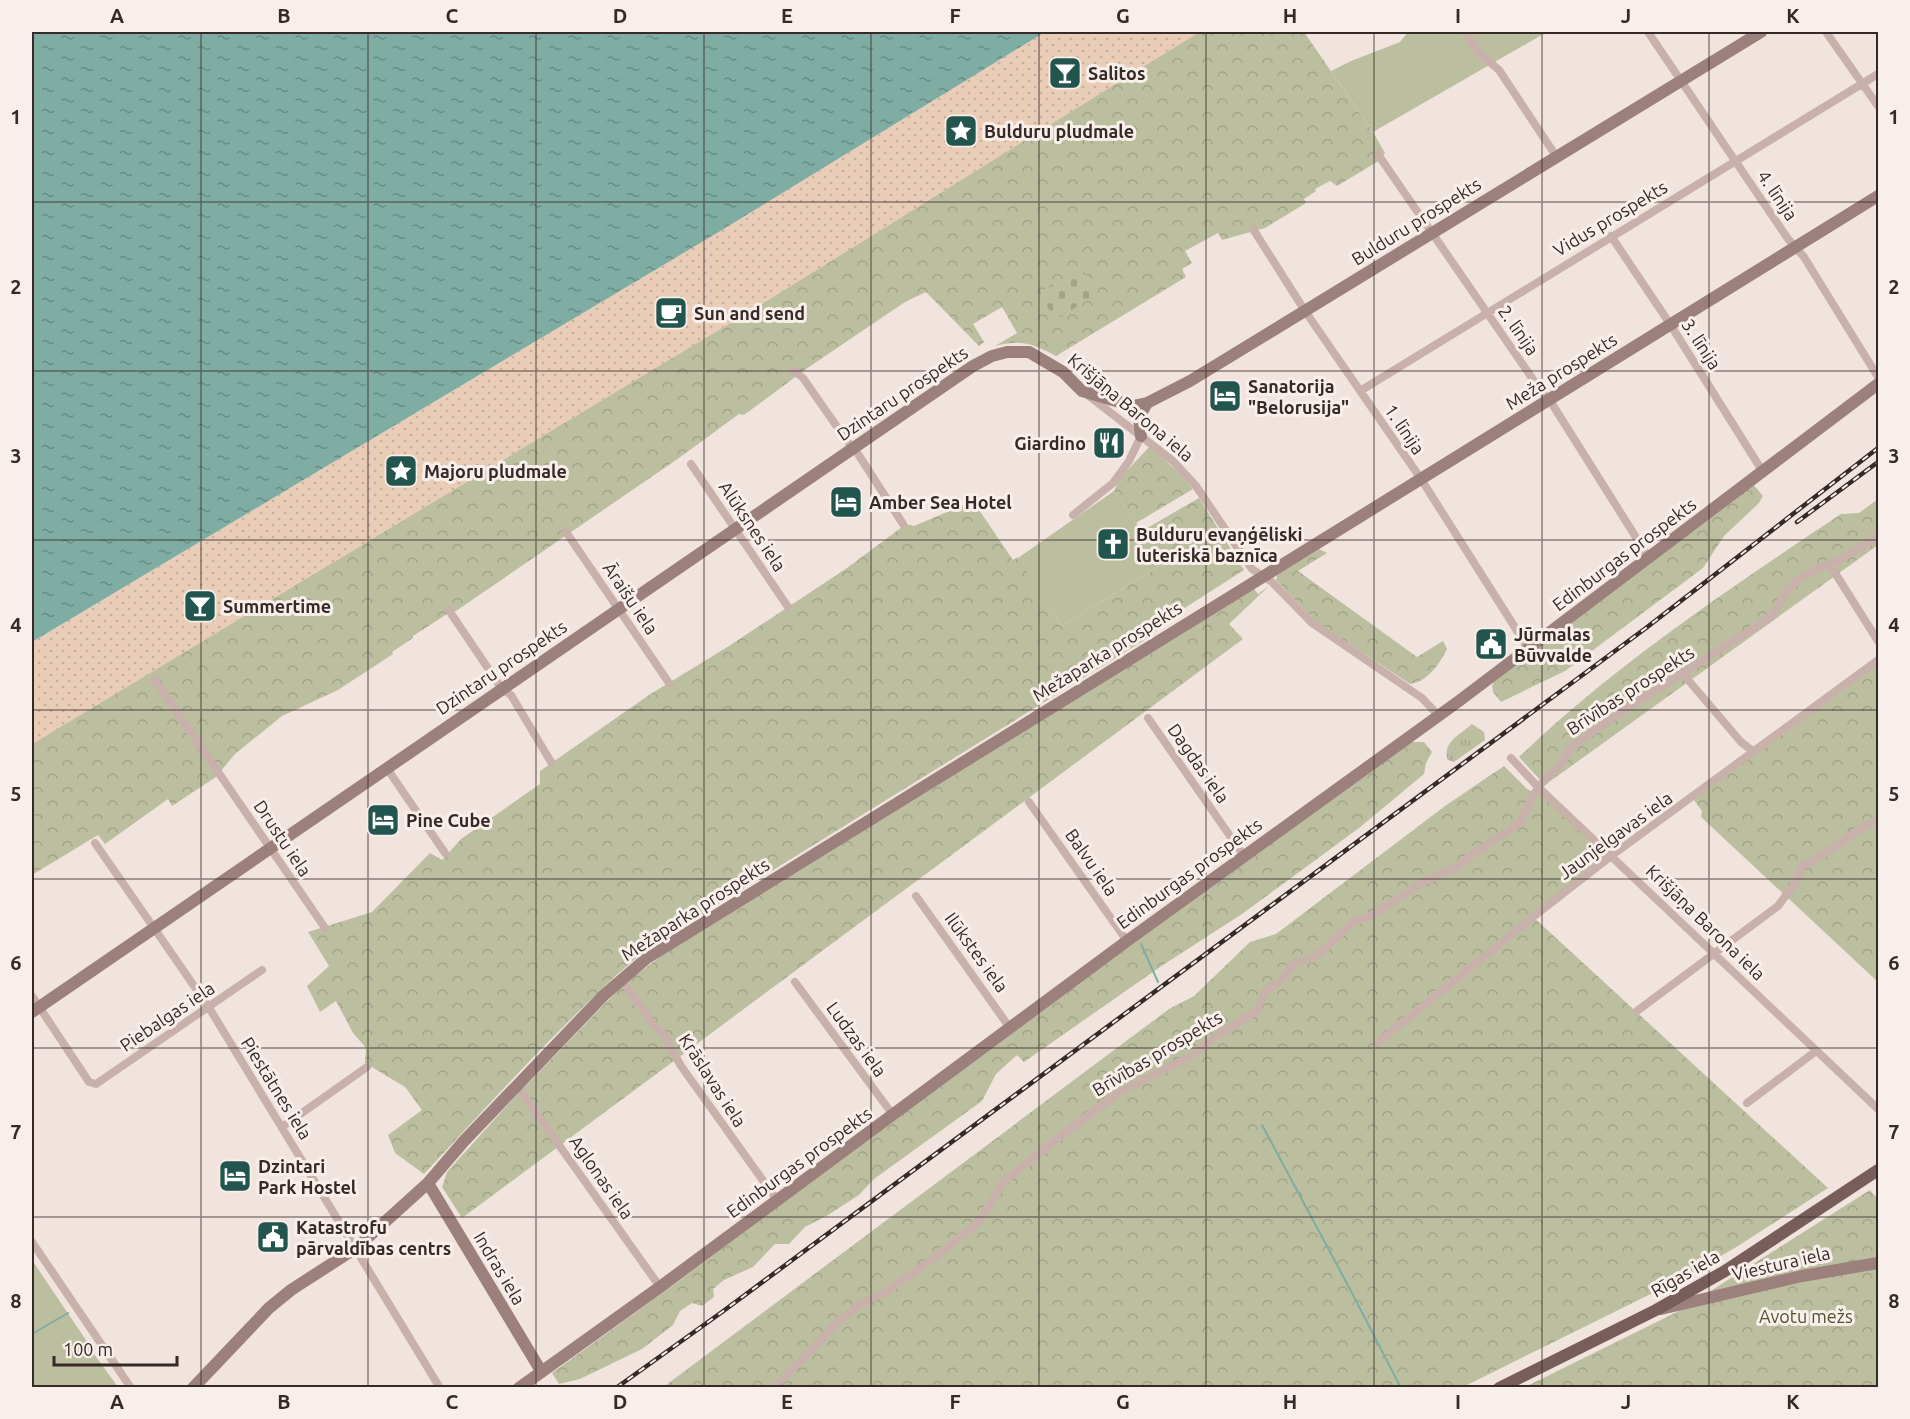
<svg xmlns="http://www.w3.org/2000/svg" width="1910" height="1419" font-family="Ubuntu,sans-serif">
<defs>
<pattern id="grass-tufts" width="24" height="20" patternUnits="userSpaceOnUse" patternTransform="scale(1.5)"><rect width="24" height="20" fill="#bcbf9f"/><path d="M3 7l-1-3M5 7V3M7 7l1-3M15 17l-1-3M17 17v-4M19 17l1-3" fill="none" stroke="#a2a489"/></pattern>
<pattern id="forest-crowns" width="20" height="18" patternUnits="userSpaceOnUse" patternTransform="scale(1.5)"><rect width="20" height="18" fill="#bcbf9f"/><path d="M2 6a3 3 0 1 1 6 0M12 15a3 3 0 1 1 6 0" fill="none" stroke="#a2a489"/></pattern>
<pattern id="sand-dots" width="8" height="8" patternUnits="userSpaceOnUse" patternTransform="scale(1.5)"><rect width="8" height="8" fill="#eacdb7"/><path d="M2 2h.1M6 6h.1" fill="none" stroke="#c9b09d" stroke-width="1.8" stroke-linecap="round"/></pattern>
<pattern id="cemetery-stones" width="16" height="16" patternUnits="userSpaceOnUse" patternTransform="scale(1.5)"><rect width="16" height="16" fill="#bcbf9f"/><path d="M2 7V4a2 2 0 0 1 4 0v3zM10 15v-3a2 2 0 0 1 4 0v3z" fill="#a2a489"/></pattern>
<pattern id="water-ripples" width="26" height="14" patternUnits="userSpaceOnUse" patternTransform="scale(1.5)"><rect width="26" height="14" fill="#7faca3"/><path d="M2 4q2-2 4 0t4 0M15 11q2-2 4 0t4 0" fill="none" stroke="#698c85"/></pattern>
</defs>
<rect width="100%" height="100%" fill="#f1e4de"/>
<!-- grass -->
<path fill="url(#grass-tufts)" d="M1472,724L1484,732L1485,740L1454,762L1448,760C1441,743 1461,734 1472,724Z"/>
<!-- forest -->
<path fill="url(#forest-crowns)" d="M1199,32H1304L1373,132L1385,153L1377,162L1337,186L1330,181L1315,189L1316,191L1304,199L1306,203L1265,228L1222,240L1218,233L1185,251L1192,263L1182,269L1186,277L1056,356C1033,344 1022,339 995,346L1017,333L1002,307L973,324L984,342L979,346L926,292L905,302L806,369L744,415L739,414L679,458L456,611L447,614L413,636V638L392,652L393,654L338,690L282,716L235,754L216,777L172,806L168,799L105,844L98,835L32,875V744L768,300Z
M1150,446L1180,474L1193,489L1136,523L1114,491L1120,478Z
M1752,483L1763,496L1759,503L1724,536L1703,568L1565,671L1501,702L1493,692L1492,686L1494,681Z
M1199,498L1244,570L1169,618L1151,636L657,942C624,966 595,995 566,1024C517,1073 471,1124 424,1174L395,1153L388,1135L422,1110L405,1087L365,1063L366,1048L353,1033L336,1001L320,1012L307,986L329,966L308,932L372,912L430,853L442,860L461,839L540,784V771L649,695L729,646L847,568L906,524L914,526L973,501L1013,560L1018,557L1062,626L1164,563L1142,531Z
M1878,499V545L1545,785L1519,757C1617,663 1729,589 1841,514L1859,513Z
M1319,549L1327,553L1298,571L1417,657L1443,641L1447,649C1439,664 1429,681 1410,684L1316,622L1276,580L1277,575Z
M1269,586L1229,624L1243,639L462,1218L442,1187L447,1172L512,1100L622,986L674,946L1254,589L1258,594Z
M1878,660V982L1701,817L1702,811L1694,800Z
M1410,742H1424L1432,752L1426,763L1424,774L1359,828L1242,914L1160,967L1024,1062L1017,1055L996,1074L982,1101L874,1179L859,1195L828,1215L805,1227L789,1244H775L753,1267L724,1280L713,1289L714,1297L702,1306L692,1303L680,1311L673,1325L642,1349L580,1379L559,1384L552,1373L672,1286L998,1042Z
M1504,766L1527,789L1535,793L1538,787L1605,856L1531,915L1828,1188L1738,1246L1689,1275L1463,1387L662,1388L1169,1009L1194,996L1250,942L1276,934L1445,806Z
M1870,1190L1878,1199V1387L1523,1388L1679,1311Z"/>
<!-- sand -->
<path fill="url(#sand-dots)" d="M1045,32H1199L768,300L32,744V642L722,230Z"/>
<!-- cemetery -->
<path fill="url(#cemetery-stones)" d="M1081,268L1098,294L1055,320L1039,292Z"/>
<!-- green -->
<path fill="#bcbf9f" d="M1408,32H1547L1373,132L1331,71L1351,61L1400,42Z
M1114,491L1164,563L1062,626L1018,558Z
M32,1260L90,1346L89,1347L118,1387H32Z"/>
<!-- water -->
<path fill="url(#water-ripples)" d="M32,32H1045L722,230L32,642Z"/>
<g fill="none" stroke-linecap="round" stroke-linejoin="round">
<!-- stream -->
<path stroke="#7faca3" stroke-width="2" d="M1141,944L1158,982
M1262,1125L1352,1293L1401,1388
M32,1334L68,1313"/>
<!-- street -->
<path stroke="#c8b1aa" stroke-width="8" d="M1465,32L1479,53L1499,70L1556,156
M1648,32L1788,239L1804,257L1878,377
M1826,32L1878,106
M1377,153L1541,391L1549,399L1649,558
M1253,229L1305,311L1421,479L1528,648
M1611,236L1670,324L1763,472
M793,370L803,378L847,441L858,454L903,524
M1360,391L1878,74
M1089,396L1173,461L1196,486L1252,569L1272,582L1312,623L1422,698L1439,716
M691,464L788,607
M1073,515L1113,483L1129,461L1141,436
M566,532L669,683
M1830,565L1878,641
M448,609L502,689L511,695L551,762
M1683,674L1741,742L1754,752
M155,680L325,928
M1148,718L1244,856
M1511,758L1538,787L1878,1109
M386,767L445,853
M1029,802L1127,941
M95,843L208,1006L440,1388
M916,896L1010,1028
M621,979L653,1024L664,1035L681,1066L777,1200
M795,982L893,1115
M32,996L89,1082L96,1084L262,970
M1637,1011L1778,906L1795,883L1799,872L1803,866L1829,851L1858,830L1878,819
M1377,1043L1528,921L1611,856L1878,660
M517,1086L660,1287
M1747,1103L1816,1051
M282,1127L367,1067
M32,1242L131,1388
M773,1388L804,1358L836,1323L858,1306L887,1291L931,1260L973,1227L982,1217L1004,1181L1061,1136L1118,1093L1189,1057L1215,1037L1258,1010L1264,992L1280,981L1295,962L1311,959L1322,951L1353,922L1372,915L1423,882L1457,867L1473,854L1519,824L1538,787L1562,763L1569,749L1612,718L1771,617L1787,591L1797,580L1818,568L1838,561L1878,536"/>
<!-- secondary -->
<path stroke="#9c807c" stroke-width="12" d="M1141,436L1139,417L1147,403
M32,1012L973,366L992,356L1007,352H1029L1063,372L1082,391L1133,406L1147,403L1190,381L1249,345L1761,32
M428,1183L541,1371
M1661,1309L1802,1276L1878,1263
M193,1388L269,1308L291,1290L356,1248L428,1183L464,1141L604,995L647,958L1878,196
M519,1388L660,1287L1127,941L1459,701L1878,384"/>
<!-- primary -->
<path stroke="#775e5c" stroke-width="12" d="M1499,1388L1656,1310L1725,1271L1878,1170"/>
<!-- rail casing -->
<g stroke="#362a29" stroke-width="4.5">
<path id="rail" d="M1797,522L1878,462
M616,1388L722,1312L1646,628L1878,448"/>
</g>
<!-- rail -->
<use href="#rail" stroke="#f9efea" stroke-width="2" stroke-dasharray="7" stroke-linecap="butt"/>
</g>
<!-- grid -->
<path fill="none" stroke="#362a29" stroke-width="1.5" stroke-opacity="0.55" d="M201,32V1388M368,32V1388M536,32V1388M704,32V1388M871,32V1388M1039,32V1388M1206,32V1388M1374,32V1388M1542,32V1388M1709,32V1388M32,202H1878M32,371H1878M32,540H1878M32,710H1878M32,879H1878M32,1048H1878M32,1217H1878"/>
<!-- icons -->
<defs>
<g id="bar-square" transform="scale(1.725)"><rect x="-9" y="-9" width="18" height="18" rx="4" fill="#22554d" stroke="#f9efea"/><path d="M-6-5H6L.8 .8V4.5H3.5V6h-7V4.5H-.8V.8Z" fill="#fff"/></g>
<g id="sight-square" transform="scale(1.725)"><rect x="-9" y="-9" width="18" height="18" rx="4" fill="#22554d" stroke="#f9efea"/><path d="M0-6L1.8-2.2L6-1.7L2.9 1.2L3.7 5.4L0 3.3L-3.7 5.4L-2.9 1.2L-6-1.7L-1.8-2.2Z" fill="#fff"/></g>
<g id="cafe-square" transform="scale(1.725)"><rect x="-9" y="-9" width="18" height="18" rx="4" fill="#22554d" stroke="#f9efea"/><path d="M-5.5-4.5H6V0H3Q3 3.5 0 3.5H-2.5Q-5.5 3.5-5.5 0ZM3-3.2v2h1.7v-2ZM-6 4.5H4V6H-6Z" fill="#fff"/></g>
<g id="hotel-square" transform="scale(1.725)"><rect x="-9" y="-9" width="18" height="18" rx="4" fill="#22554d" stroke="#f9efea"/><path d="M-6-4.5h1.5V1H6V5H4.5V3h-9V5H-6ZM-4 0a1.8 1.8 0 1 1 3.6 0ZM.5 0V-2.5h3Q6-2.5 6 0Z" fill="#fff"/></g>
<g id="restaurant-square" transform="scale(1.725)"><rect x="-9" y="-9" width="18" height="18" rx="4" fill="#22554d" stroke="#f9efea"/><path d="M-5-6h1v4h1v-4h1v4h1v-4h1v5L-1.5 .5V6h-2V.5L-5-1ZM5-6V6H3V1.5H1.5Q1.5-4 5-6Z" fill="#fff"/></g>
<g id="church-square" transform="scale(1.725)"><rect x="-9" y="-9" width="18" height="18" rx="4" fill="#22554d" stroke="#f9efea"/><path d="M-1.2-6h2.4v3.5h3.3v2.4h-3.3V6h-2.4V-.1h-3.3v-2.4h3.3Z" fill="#fff"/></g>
<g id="civic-square" transform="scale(1.725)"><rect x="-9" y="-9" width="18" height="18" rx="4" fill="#22554d" stroke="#f9efea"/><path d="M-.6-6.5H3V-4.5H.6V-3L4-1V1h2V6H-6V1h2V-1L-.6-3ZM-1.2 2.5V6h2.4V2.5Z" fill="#fff"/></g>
</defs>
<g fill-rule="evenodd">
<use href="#bar-square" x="1065" y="73"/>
<use href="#sight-square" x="961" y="131"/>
<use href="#cafe-square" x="671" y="313"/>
<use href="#hotel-square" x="1225" y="396"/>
<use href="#restaurant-square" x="1109" y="443"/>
<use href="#sight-square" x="401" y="471"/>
<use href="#hotel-square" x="846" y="502"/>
<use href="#church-square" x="1113" y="544"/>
<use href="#bar-square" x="200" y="606"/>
<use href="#civic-square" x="1491" y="644"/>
<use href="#hotel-square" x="383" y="820"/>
<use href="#hotel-square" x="235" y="1176"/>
<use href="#civic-square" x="273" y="1237"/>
</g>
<g text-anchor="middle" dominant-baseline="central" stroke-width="6" stroke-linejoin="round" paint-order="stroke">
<!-- poi labels -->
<g font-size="18" font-weight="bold" fill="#362a29" stroke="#f9efea" text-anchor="start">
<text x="1088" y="73">Salitos</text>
<text x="984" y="131">Bulduru pludmale</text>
<text x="694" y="313">Sun and send</text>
<text x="1248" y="386">Sanatorija<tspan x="1248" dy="21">"Belorusija"</tspan></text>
<text x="1086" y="443" text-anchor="end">Giardino</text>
<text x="424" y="471">Majoru pludmale</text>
<text x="869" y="502">Amber Sea Hotel</text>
<text x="1136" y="534">Bulduru evaņģēliski<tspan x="1136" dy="21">luteriskā baznīca</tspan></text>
<text x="223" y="606">Summertime</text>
<text x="1514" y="634">Jūrmalas<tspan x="1514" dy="21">Būvvalde</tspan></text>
<text x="406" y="820">Pine Cube</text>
<text x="258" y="1166">Dzintari<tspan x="258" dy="21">Park Hostel</tspan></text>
<text x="296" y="1227">Katastrofu<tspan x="296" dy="21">pārvaldības centrs</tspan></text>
</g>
<!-- street labels -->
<g font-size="18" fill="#362a29" stroke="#f9efea">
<text transform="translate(1778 195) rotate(56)">4. līnija</text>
<text transform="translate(1610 218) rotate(-31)">Vidus prospekts</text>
<text transform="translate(1416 221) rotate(-32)">Bulduru prospekts</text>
<text transform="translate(1519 330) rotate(55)">2. līnija</text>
<text transform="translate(1702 344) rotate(57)">3. līnija</text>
<text transform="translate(1561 371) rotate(-32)">Meža prospekts</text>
<text transform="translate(902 393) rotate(-34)">Dzintaru prospekts</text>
<text transform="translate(1131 407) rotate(40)">Krišjāņa Barona iela</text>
<text transform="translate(1405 429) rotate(56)">1. līnija</text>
<text transform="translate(753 526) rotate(56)">Alūksnes iela</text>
<text transform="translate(1624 554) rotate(-37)">Edinburgas prospekts</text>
<text transform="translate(631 598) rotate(56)">Āraišu iela</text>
<text transform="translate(1107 651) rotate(-32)">Mežaparka prospekts</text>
<text transform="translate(501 667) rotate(-34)">Dzintaru prospekts</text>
<text transform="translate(1630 690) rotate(-33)">Brīvības prospekts</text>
<text transform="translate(1199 763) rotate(55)">Dagdas iela</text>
<text transform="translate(1615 835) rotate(-36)">Jaunjelgavas iela</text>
<text transform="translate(283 838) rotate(56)">Drustu iela</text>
<text transform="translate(1092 862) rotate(55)">Balvu iela</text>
<text transform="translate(1189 873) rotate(-36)">Edinburgas prospekts</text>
<text transform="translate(695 909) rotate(-33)">Mežaparka prospekts</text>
<text transform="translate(1706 922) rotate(44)">Krišjāņa Barona iela</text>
<text transform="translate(977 952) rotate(54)">Ilūkstes iela</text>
<text transform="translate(167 1016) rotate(-34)">Piebalgas iela</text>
<text transform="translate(857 1039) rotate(54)">Ludzas iela</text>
<text transform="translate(1157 1053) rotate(-31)">Brīvības prospekts</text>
<text transform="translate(713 1080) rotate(57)">Krāslavas iela</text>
<text transform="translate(277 1088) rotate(58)">Piestātnes iela</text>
<text transform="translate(799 1162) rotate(-36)">Edinburgas prospekts</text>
<text transform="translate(602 1177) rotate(55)">Aglonas iela</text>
<text transform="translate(1781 1263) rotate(-13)">Viestura iela</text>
<text transform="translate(500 1268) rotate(59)">Indras iela</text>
<text transform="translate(1685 1273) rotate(-30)">Rīgas iela</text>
</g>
<!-- park labels -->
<g font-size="18" fill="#4e532f" stroke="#f9efea">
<text x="1806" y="1316">Avotu mežs</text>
</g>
</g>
<!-- border -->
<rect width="1910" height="1419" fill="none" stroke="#f9efea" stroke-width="66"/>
<!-- scale -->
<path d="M54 1356v9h123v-9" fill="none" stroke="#362a29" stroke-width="3"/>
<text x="63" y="1356" font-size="18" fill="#362a29" stroke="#f9efea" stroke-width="4.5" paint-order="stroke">100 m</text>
<rect x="33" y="33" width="1844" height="1353" fill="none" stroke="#362a29" stroke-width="2"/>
<g font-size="20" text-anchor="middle" font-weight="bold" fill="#362a29">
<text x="117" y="23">A</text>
<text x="284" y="23">B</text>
<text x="452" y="23">C</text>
<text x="620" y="23">D</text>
<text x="787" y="23">E</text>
<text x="955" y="23">F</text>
<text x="1123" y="23">G</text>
<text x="1290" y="23">H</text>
<text x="1458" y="23">I</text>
<text x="1626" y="23">J</text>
<text x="1793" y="23">K</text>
<text x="16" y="124">1</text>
<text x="1894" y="124">1</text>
<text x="16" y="294">2</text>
<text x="1894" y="294">2</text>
<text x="16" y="463">3</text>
<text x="1894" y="463">3</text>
<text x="16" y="632">4</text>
<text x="1894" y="632">4</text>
<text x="16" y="801">5</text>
<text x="1894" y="801">5</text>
<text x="16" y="970">6</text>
<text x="1894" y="970">6</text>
<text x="16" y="1139">7</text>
<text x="1894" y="1139">7</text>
<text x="16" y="1308">8</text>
<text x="1894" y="1308">8</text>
<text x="117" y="1409">A</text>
<text x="284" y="1409">B</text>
<text x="452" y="1409">C</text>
<text x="620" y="1409">D</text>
<text x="787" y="1409">E</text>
<text x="955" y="1409">F</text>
<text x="1123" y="1409">G</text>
<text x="1290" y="1409">H</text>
<text x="1458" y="1409">I</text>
<text x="1626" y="1409">J</text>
<text x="1793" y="1409">K</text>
</g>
</svg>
